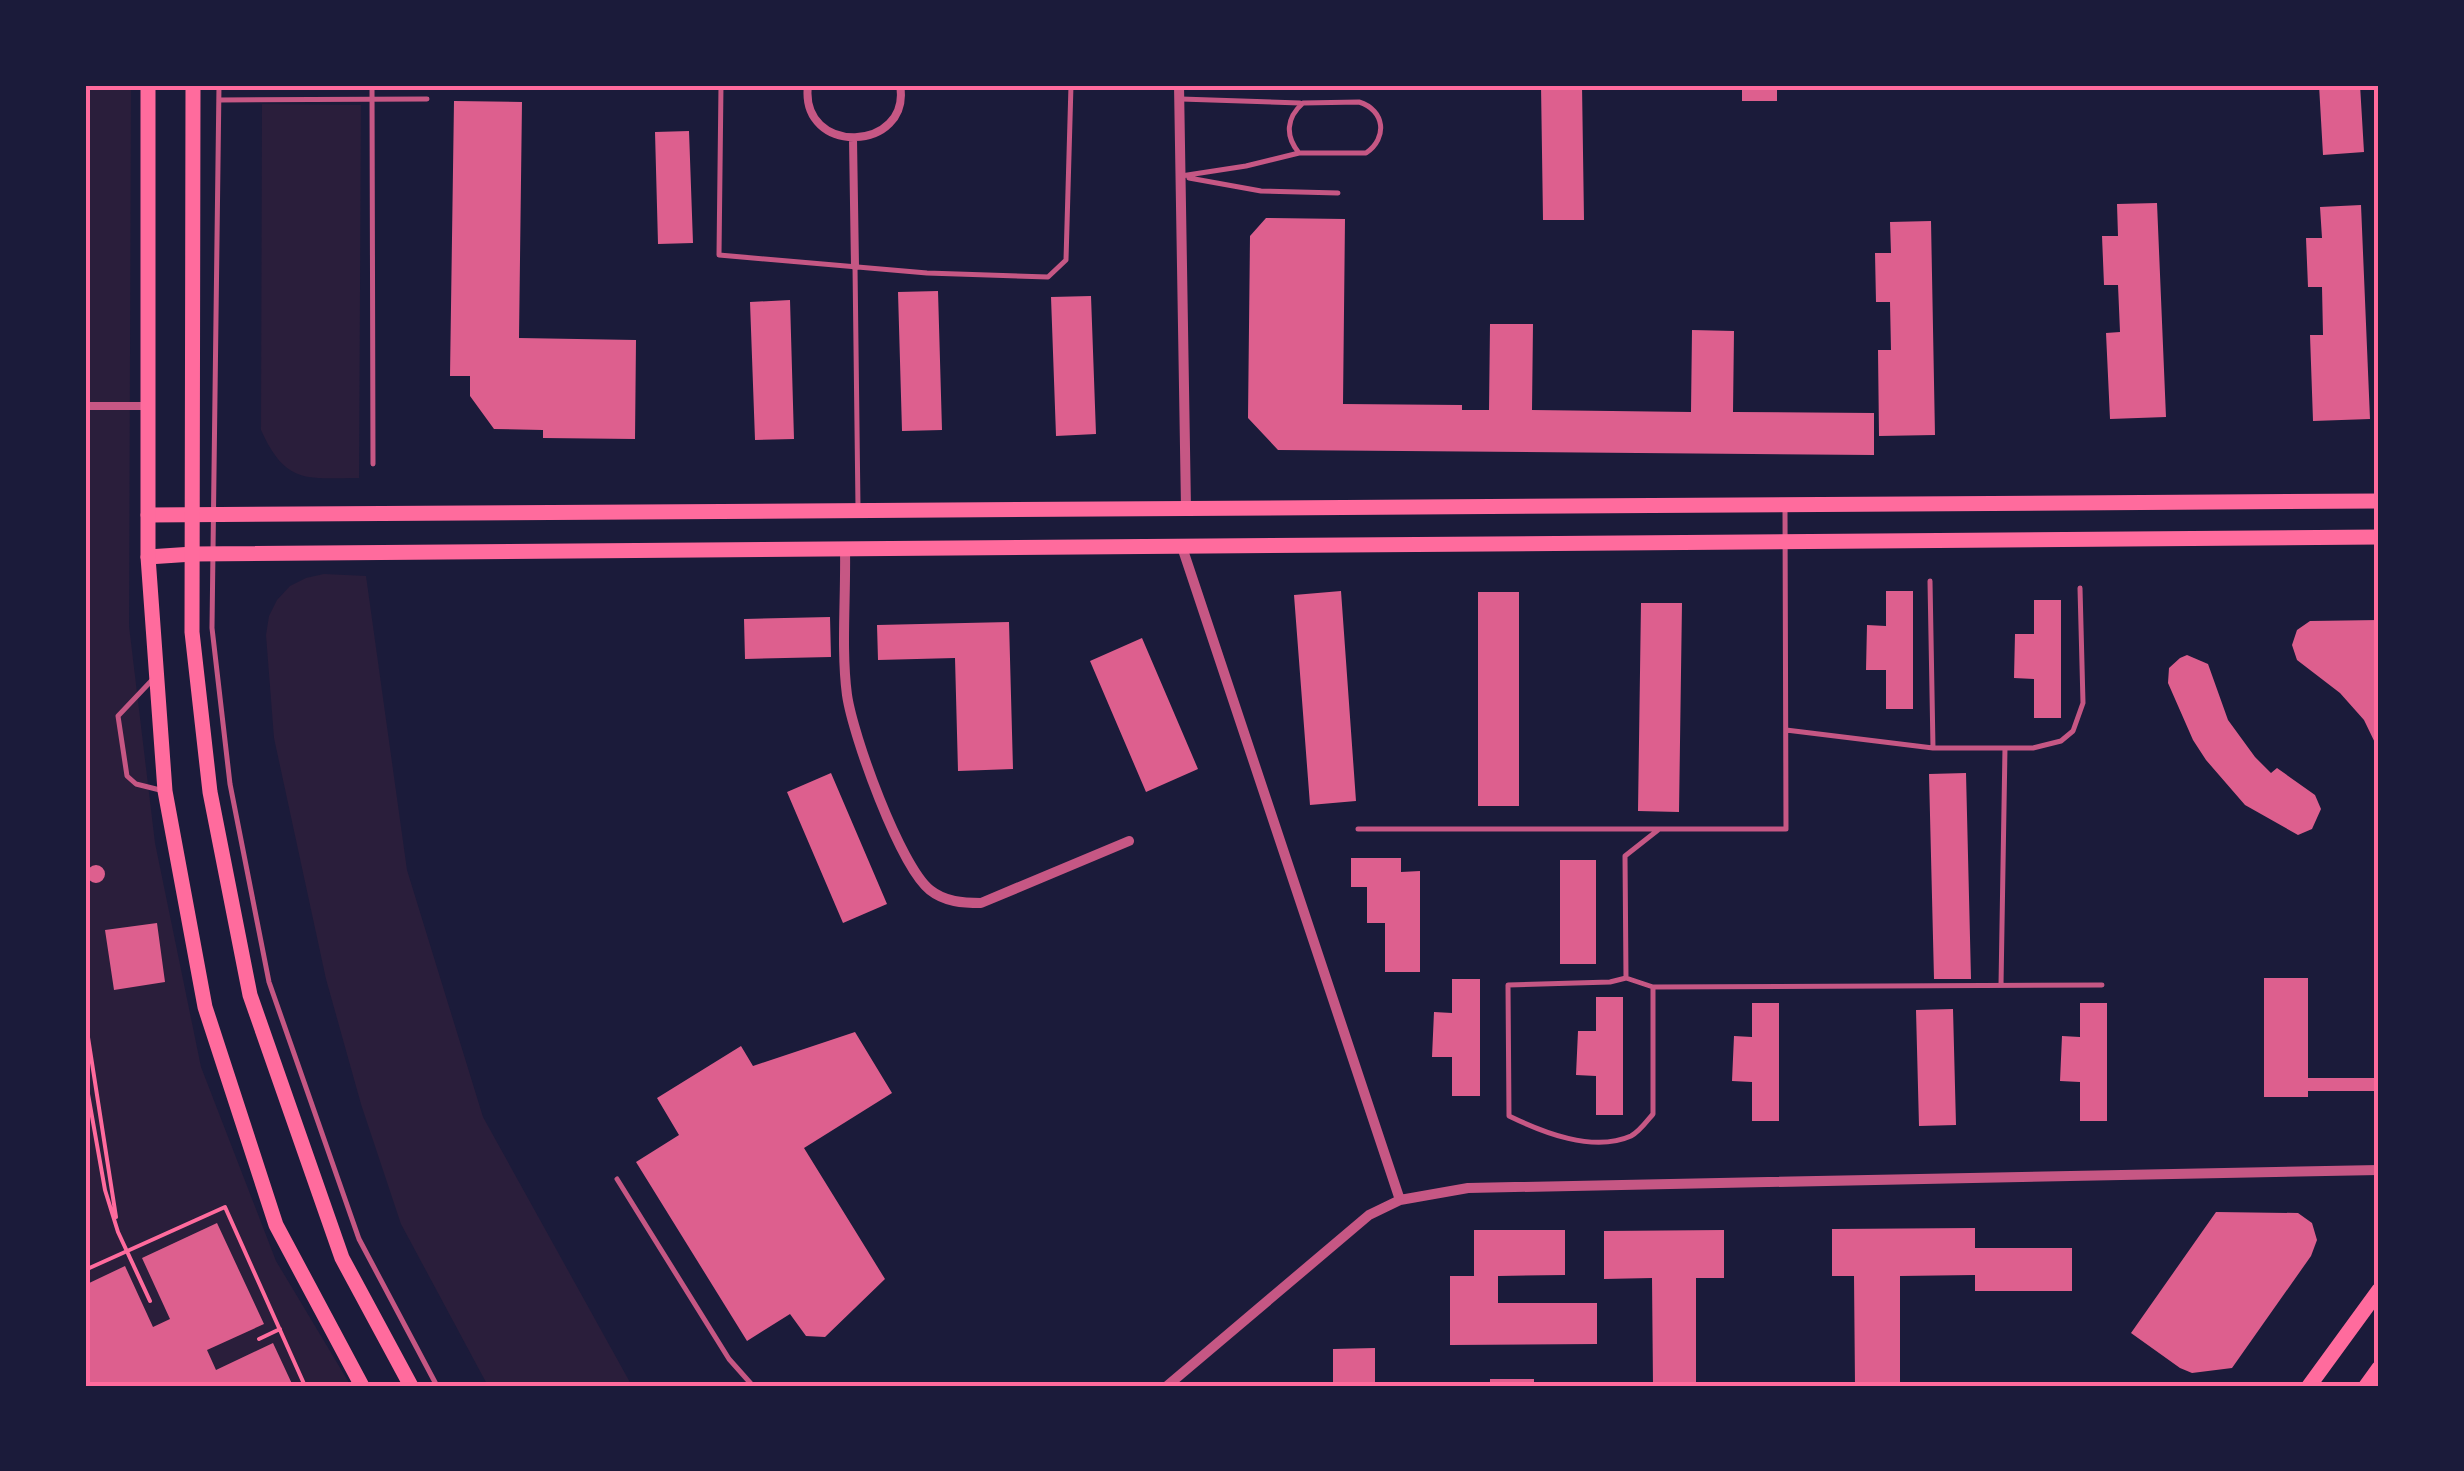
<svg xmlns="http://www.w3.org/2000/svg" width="2464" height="1471" font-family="'Varela Round',sans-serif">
<rect width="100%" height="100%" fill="#1b1b3a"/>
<!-- green -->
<path fill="#2a1e3b" d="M85,85H131L129,626L155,843L201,1067L276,1261L351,1386H85Z
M262,104L361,105L359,478C306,478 286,485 261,430Z
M324,574L366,576L407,870L483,1117L632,1386H488L401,1224L361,1104L326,979L274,738L266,635L269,616L277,600L290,586L306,578Z"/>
<!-- building -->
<path fill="#dd5f8e" d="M1260,85H1331V90L1265,89Z
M1541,85H1582L1584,220H1543Z
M1742,85H1777V101H1742Z
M2319,85H2360L2364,152L2323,155Z
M454,101L522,102L519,338L636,340L635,439L543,438V430L494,429L470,396V376H450Z
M689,131L693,243L658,244L655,132Z
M2157,203L2166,417L2110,419L2106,333L2120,332L2118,285H2104L2102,236H2118L2117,204Z
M2361,205L2370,419L2313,421L2310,335H2323L2322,287H2308L2306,238H2322L2320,207Z
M1266,218L1345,219L1343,404L1462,405V410H1489L1490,324H1533L1532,410L1691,412L1692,330L1734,331L1733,412L1874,413V455L1278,450L1248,418L1250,236Z
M1931,221L1935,435L1879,436L1878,350H1891L1890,302H1876L1875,253H1891L1890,222Z
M938,291L942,430L902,431L898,292Z
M1091,296L1096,434L1056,436L1051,297Z
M790,300L794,439L755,440L750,302Z
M1341,591L1356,801L1310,805L1294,595Z
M1886,591H1913V709H1886V670H1866L1867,625L1886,626Z
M1478,592H1519V806H1478Z
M2034,600H2061V718H2034V679L2014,678L2015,634H2034Z
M1641,603H1682L1679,812L1638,811Z
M830,617L831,657L745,659L744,619Z
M2379,620V751L2364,720L2340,693L2297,660L2292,645L2297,630L2310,621Z
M1009,622L1013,769L958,771L955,658L878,660L877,625Z
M1142,638L1198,769L1146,792L1090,661Z
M2187,655L2208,664L2228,720L2255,757L2271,773L2277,768L2315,795L2321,809L2312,829L2298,835L2245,805L2206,760L2193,740L2168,683L2169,668L2180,658Z
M831,773L887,904L843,923L787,792Z
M1966,773L1971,979H1934L1929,774Z
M1351,858H1401V872L1420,871V972H1385V923H1367V887H1351Z
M1560,860H1596V964H1560Z
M87 874a9 9 0 1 1 18 0a9 9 0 1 1-18 0Z
M157,923L165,982L114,990L105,930Z
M2264,978H2308V1078H2379V1091H2308V1097H2264Z
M1452,979H1480V1096H1452V1057H1432L1434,1012L1452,1013Z
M1596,997H1623V1115H1596V1076L1576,1075L1578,1031H1596Z
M1752,1003H1779V1121H1752V1082L1732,1081L1734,1036L1752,1037Z
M2080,1003H2107V1121H2080V1082L2060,1081L2062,1036L2080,1037Z
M1953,1009L1956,1125L1919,1126L1916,1010Z
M855,1032L892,1093L804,1148L885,1279L825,1337L806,1336L790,1314L747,1341L636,1162L679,1135L657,1098L741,1046L753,1066Z
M2216,1212L2298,1213L2312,1223L2317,1240L2311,1256L2232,1368L2192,1373L2180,1368L2131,1333Z
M217,1223L264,1324L207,1350L216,1370L273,1343L293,1386H85V1285L125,1266L153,1327L170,1319L142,1258Z
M1975,1228V1248H2072V1291H1975V1275L1900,1276V1386H1855L1854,1276H1832V1229Z
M1474,1230H1565V1275L1498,1276V1303H1597V1344L1450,1345V1276H1474Z
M1724,1230V1278H1696V1386H1653L1652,1278L1604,1279V1231Z
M1375,1348V1386H1333V1349Z
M1490,1379H1534V1386H1490Z"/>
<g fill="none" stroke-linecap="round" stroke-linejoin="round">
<!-- path -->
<path stroke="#ff6b9d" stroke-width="4" d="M85,1018L116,1217
M85,1077L105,1190L118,1232L150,1301
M85,1270L225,1207L305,1386
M259,1339L280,1329"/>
<!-- service -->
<path stroke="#c65784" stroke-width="5" d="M219,85L212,628L230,784L269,982L359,1239L437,1386
M372,85L373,464
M721,85L719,255L927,273L1048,277L1066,260L1071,85
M1181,99L1300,103
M219,100L427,99
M1181,176L1246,166L1299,153H1366C1388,138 1385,110 1359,102L1303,103C1286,118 1285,136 1299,153
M1189,178L1261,191L1338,193
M855,266L858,508
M1930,581L1933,748
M154,678L118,716L127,776L136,784L160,790
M1786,730L1933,748H2033L2061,741L2073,731L2083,703L2080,588
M1358,829H1786L1785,509
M1658,830L1625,856L1626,978L1653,987L2102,985
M1626,978L1610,982L1508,985L1509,1116C1542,1132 1593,1153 1631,1136C1639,1132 1647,1121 1653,1114V987
M2001,985L2005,748
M617,1179L729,1359L753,1386"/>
<!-- pedestrian -->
<path stroke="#c65784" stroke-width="8" d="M808,85C799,157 912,152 900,85
M853,139L855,266
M85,406H148"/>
<!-- minor -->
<path stroke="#c65784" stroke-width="10" d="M1179,85L1186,508
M1182,547L1400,1200
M845,550C846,596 841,650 847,695C853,736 900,866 930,890C945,902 963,903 981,903L1129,841
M1167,1386L1369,1215L1400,1200L1468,1188L2379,1170"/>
<!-- secondary -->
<path stroke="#ff6b9d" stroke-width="15" d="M148,515L2379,501
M148,557L193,554L2379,537"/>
<!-- primary -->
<path stroke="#ff6b9d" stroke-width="15" d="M148,85V557L165,791L205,1007L276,1225L362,1386
M193,85L192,632L210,792L250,995L342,1258L411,1386
M2309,1386L2379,1290
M2366,1386L2379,1368"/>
</g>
<!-- border -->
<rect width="2464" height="1471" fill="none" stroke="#1b1b3a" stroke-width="175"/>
<rect x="88" y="88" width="2288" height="1296" fill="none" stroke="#ff6b9d" stroke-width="4"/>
</svg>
